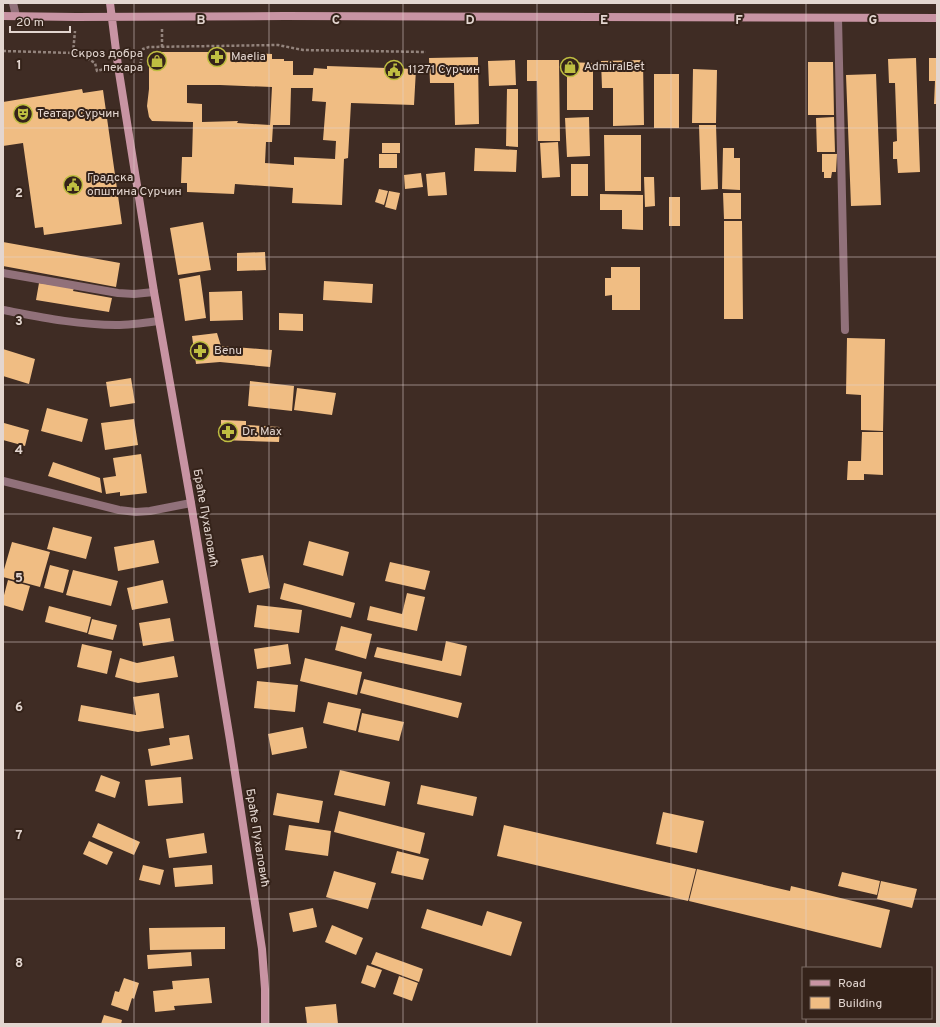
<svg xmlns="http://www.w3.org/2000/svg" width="940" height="1027" font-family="Overpass,sans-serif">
<rect width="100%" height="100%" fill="#3f2c24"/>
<!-- building -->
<path fill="#f0bd83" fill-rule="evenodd" d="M153,52H221L272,54V59H284V61H293V75H313L314,68L327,69V66L416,69L414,105L351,103L348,158L344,159L342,205L292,203L293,188L235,184L234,194L187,192V183H181L182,157H192L193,122L152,121L149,117L147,106L149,89V63ZM187,85H220L272,87L270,125L237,123L238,121L202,122V104L187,103ZM291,88H313L312,101L326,102L323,140L336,141L335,159L294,157V165L265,163L266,142H272L273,125H290Z
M478,57L479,124L455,125L454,83H430L429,58Z
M916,58L920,172L898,173L897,159H893V142L897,141L895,83H889L888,59Z
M929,58H937V104H934L935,81H929Z
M515,60L516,85L489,86L488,61Z
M527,60H559L560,141H538L537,81H527Z
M643,60L644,125L613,126V88H602L601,61Z
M567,62L593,63V110H567Z
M808,62H833L834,115H808Z
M693,69L717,70L716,123H692Z
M654,74H679V128H654Z
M876,74L881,205L851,206L846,75Z
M82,89L83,93L103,90L122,224L44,235L43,227L35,228L23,143L3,146V102Z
M507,89H518V147L506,146Z
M589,117L590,156L567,157L565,118Z
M834,117L835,152H817L816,118Z
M699,125H716L718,189L701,190Z
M604,135H641V191H605Z
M558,142L560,177L542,178L540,143Z
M382,143H400V153H382Z
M475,148L517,150L516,172L474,171Z
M723,148H734V158H740V190L722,189Z
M379,154H397V168H379Z
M822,154H837L836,172H832L831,178H824V172H822Z
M571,164H588V196H571Z
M445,172L447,195L428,196L426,174Z
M421,173L423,187L405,189L404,175Z
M644,177H654L655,206L645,207Z
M379,189L388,191L384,205L375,202Z
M389,191L400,193L396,210L385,207Z
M723,193H741V219H724Z
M600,194L643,195V230L622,229V210H600Z
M669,197H680V226H669Z
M724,221H742L743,319H724Z
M203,222L211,270L178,275L170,228Z
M3,242L120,263L116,287L3,266Z
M265,252L266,270L237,271V253Z
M611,267H640V310H612V295L605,296V278H611Z
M200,275L206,318L185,321L179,279Z
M324,281L373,284L372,303L323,300Z
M39,283L74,288L73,291L112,298L109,312L36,300Z
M242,291L243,320L210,321L209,292Z
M279,313L303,314V331L279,330Z
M217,333L221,346L272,350L270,367L220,362L196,364L192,336Z
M847,338L885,339L883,431L861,430V395L846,394Z
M3,349L35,359L29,384L3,376Z
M131,378L135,403L110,407L106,382Z
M250,381L294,386L292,411L248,406Z
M297,388L336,393L332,415L294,410Z
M47,408L88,419L82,442L41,431Z
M134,419L138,445L105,450L101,423Z
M221,420L246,421V425L280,427L279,442L221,440Z
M4,423L29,430L25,446L3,440V427Z
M862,432H883V475L864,474V480H847L848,461H861Z
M141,454L147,493L120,496V492L106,494L103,478L116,476L113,458Z
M53,462L100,478L102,493L48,476Z
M53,527L92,537L86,559L47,549Z
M154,540L159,563L118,571L114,547Z
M309,541L349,552L343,576L303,565Z
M12,542L50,552L40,587L3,577V573Z
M263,555L270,588L249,593L241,559Z
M390,562L430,571L425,590L385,581Z
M50,565L69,570L63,593L44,588Z
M73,570L118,581L111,606L66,595Z
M8,580L30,586L23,611L3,605V599Z
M163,580L168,603L132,610L127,588Z
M284,583L355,603L351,618L280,599Z
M407,593L425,597L417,631L367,620L370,606L402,614Z
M257,605L302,610L299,633L254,627Z
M49,606L91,617L87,633L45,622Z
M170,618L174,641L143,646L139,623Z
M92,619L117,625L113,640L88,634Z
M341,626L372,634L366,659L335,650Z
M446,641L467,646L461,676L374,657L377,647L442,661Z
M82,644L112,651L107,674L77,667Z
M288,644L291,664L257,669L254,649Z
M174,656L178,677L138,683L115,677L120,658L137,663Z
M305,658L362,672L357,695L300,681Z
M364,679L462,703L458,718L360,693Z
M257,681L298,685L295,712L254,708Z
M159,693L164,728L138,732L78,721L81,705L136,715L133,697Z
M328,702L361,709L356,731L323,723Z
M362,713L404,722L399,741L358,732Z
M303,727L307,748L272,755L268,734Z
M189,735L193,759L151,766L148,749L170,745L169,738Z
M340,770L390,782L385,806L334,795Z
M101,775L120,782L115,798L95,791Z
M181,777L183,803L148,806L145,780Z
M421,785L477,797L473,816L417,804Z
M277,793L323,801L319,823L273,815Z
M339,811L425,833L420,854L334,832Z
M663,812L704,821L697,853L656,844Z
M98,823L140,842L134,855L92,837Z
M289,825L331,831L328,856L285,850Z
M504,825L696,869L688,901L497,856Z
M204,833L207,853L169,858L166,839Z
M89,841L113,852L107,865L83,854Z
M397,851L429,859L423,880L391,873Z
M143,865L164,870L160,885L139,880Z
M212,865L213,884L175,887L173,868Z
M697,869L790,891L791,886L890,910L881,948L689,901Z
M334,871L376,883L368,909L326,897Z
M842,872L880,881L877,895L838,886Z
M881,881L917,889L912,908L877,899Z
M313,908L317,927L293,932L289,913Z
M427,909L482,926L487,911L522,922L511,956L421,928Z
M332,925L363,938L356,955L325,942Z
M225,927V949L150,950L149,928Z
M191,952L192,966L148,969L147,955Z
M376,952L423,969L419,982L371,964Z
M367,965L382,970L375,988L361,983Z
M399,976L418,983L412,1001L393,994Z
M124,978L139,983L134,999L132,998L128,1011L111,1005L115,991L119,992Z
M209,978L212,1003L174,1006L175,1010L155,1012L153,991L173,989L172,981Z
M336,1004L338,1024H307L305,1007Z
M104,1015L122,1020L121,1024H101Z"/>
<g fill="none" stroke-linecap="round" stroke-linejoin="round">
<!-- path -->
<path stroke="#93837c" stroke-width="2.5" stroke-dasharray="3 2" stroke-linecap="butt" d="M162,47V29
M3,51L73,53L85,57L95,63L97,71L104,69
M73,53L75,31
M131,66H140L142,55L143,49L149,47L278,45L303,50L426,52"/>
<!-- lane -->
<path stroke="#91717a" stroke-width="8" d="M838,18L845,330
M3,273L118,293L134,294L154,292
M3,310C40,317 78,325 116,325C130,325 144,323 158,321
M3,481L119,510L136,512L150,511L191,503"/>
<!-- street -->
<path stroke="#91717a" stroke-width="8" d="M13,3L16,16"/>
<!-- secondary -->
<path stroke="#c894a3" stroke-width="8" d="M110,3L118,66L154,292L191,503L230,740L262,949L265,989V1024
M3,16L76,17L284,16L937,18"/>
</g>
<!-- grid -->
<path fill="none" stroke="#e3d6d0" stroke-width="1" stroke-opacity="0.55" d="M134,3V1024M269,3V1024M403,3V1024M537,3V1024M671,3V1024M806,3V968M3,128H937M3,257H937M3,385H937M3,514H937M3,642H937M3,770H937M3,899H937M806,1018V1024"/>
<!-- icons -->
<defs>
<g id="pharmacy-ring" transform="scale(1)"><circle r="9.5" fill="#35231a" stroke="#bfbe41" stroke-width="1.5"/><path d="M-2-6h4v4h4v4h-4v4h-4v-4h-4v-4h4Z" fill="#bfbe41"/></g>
<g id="shop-ring" transform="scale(1)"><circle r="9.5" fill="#35231a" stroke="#bfbe41" stroke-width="1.5"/><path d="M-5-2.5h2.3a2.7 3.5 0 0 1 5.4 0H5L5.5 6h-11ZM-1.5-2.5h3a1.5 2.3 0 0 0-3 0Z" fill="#bfbe41"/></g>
<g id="civic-ring" transform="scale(1)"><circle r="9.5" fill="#35231a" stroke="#bfbe41" stroke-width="1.5"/><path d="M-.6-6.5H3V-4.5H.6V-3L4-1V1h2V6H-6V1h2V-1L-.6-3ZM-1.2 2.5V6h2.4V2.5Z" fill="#bfbe41"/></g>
<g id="theatre-ring" transform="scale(1)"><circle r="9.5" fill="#35231a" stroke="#bfbe41" stroke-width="1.5"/><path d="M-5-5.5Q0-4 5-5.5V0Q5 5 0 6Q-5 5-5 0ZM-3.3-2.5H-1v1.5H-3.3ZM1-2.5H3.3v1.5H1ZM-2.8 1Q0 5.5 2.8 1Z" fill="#bfbe41"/></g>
</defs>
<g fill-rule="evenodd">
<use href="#pharmacy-ring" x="217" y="57"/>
<use href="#shop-ring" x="157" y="61"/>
<use href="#shop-ring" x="570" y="67"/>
<use href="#civic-ring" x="394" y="70"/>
<use href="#theatre-ring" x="23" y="114"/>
<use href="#civic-ring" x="73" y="185"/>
<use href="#pharmacy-ring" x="200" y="351"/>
<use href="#pharmacy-ring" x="228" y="432"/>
</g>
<g text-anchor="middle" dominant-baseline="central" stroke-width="4" stroke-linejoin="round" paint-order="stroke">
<!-- poi labels -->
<g font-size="12" fill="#e3d6d0" stroke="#35231a" text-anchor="start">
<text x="143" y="54" text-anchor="end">Скроз добра<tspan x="143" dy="14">пекара</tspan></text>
<text x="231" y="57">Maelia</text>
<text x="584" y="67">AdmiralBet</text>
<text x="408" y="70">11271 Сурчин</text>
<text x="37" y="114">Театар Сурчин</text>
<text x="87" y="178">Градска<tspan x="87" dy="14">општина Сурчин</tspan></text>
<text x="214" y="351">Benu</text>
<text x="242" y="432">Dr. Max</text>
</g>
<!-- street labels -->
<g font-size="12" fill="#e3d6d0" stroke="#35231a">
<text transform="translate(205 518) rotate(80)">Браће Пухаловић</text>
<text transform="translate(257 838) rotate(81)">Браће Пухаловић</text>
</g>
</g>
<g font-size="13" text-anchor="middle" font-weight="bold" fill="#e3d6d0" stroke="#35231a" stroke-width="4" stroke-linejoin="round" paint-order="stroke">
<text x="201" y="24">B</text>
<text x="336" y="24">C</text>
<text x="470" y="24">D</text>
<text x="604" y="24">E</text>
<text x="739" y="24">F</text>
<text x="873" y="24">G</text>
<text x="19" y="69">1</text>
<text x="19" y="197">2</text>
<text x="19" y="325">3</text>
<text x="19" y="454">4</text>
<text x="19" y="582">5</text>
<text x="19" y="711">6</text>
<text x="19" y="839">7</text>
<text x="19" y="967">8</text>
</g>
<!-- border -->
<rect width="940" height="1027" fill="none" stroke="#e3d6d0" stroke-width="8"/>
<!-- legend -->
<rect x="802" y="967" width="130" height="52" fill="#35231a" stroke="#7b6b63"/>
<rect x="810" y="980" width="20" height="6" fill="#c894a3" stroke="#7b6b63"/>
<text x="838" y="987" font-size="12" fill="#e3d6d0">Road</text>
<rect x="810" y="997" width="20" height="12" fill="#f0bd83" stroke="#7b6b63"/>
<text x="838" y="1007" font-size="12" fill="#e3d6d0">Building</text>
<!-- scale -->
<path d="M10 26v6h60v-6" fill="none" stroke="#e3d6d0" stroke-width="2"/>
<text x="16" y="26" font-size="12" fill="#e3d6d0" stroke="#35231a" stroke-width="3" paint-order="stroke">20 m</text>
</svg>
